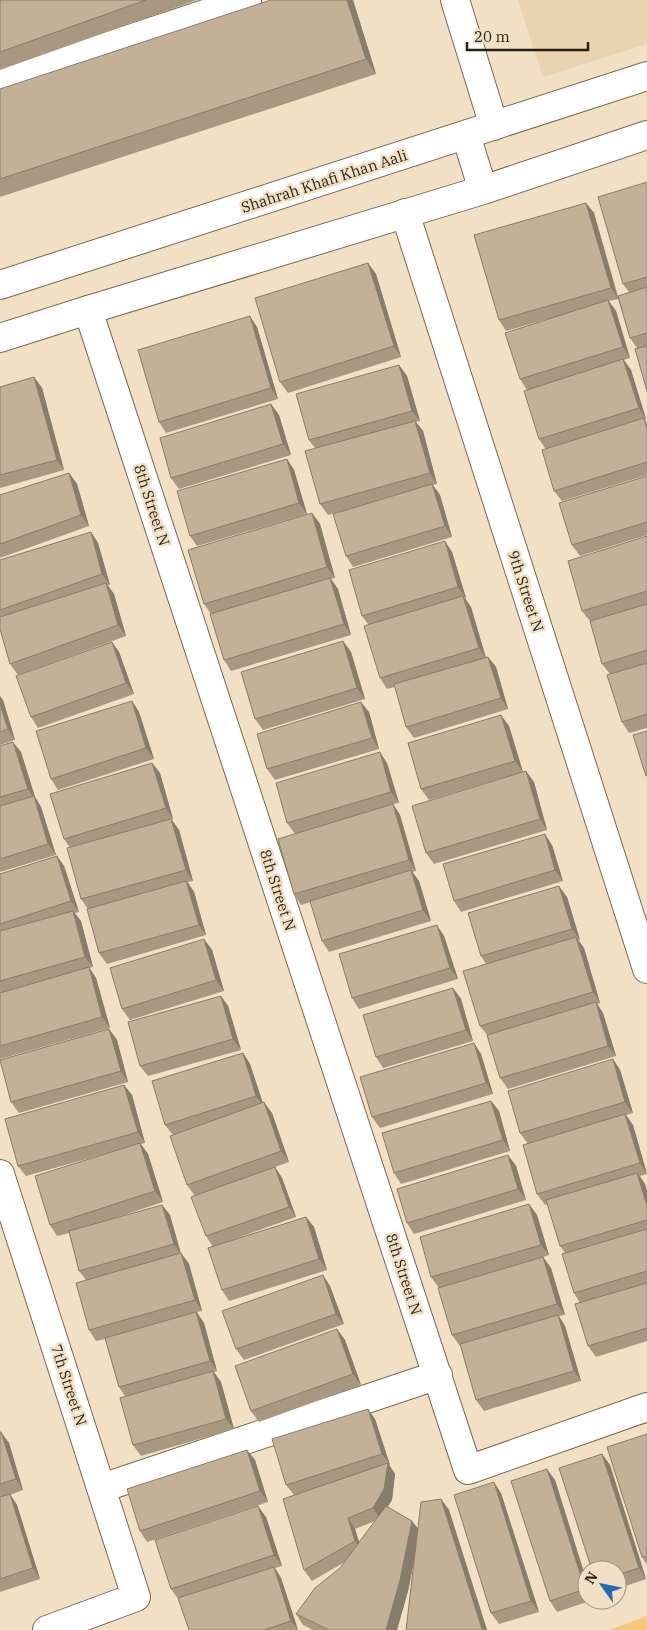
<svg xmlns="http://www.w3.org/2000/svg" width="647" height="1630" font-family="'IBM Plex Serif',serif">
<rect width="100%" height="100%" fill="#f2e0c5"/>
<!-- built -->
<path fill="#ead3b1" d="M518,0H647V44L543,77Z"/>
<!-- green -->
<path fill="#f6c67a" d="M647,1616V1630H609Z"/>
<g fill="none" stroke-linecap="round" stroke-linejoin="round">
<!-- minor casing -->
<g stroke="#786850" stroke-width="30">
<path id="minor" d="M455,0L494,126
M0,82L247,0
M405,213L647,969
M88,310L468,1470L647,1407
M0,1174L136,1597L47,1630
M102,1488L438,1375"/>
</g>
<!-- major casing -->
<g stroke="#786850" stroke-width="30">
<path id="major" d="M466,135L483,190
M0,285L647,76
M0,338L88,310L483,190L647,135"/>
</g>
<!-- minor -->
<use href="#minor" stroke="#fff" stroke-width="28"/>
<!-- major -->
<use href="#major" stroke="#fff" stroke-width="28"/>
</g>
<!-- wall -->
<path fill="#a89882" fill-rule="evenodd" d="M0,0H197L0,70Z
M353,0L376,74L0,197V89Z
M647,182V391L637,348L630,338L618,299L609,301L616,311L630,358L624,360L631,370L646,419L645,420L647,423V475L562,501L554,491L545,448L539,439L527,390L520,379L547,319L506,331L499,320L586,203L594,213L618,296L629,292L623,284Z
M368,263L376,274L401,357L288,393L280,382Z
M257,327L278,399L166,433L159,422Z
M399,365L407,376L420,421L416,422L423,431L437,484L433,485L440,495L452,537L353,567L346,556L357,507L328,515L320,504L315,448L309,440Z
M34,377L42,388L64,470L0,488V387Z
M271,404L279,415L291,455L179,489L171,478Z
M287,459L294,470L307,514L197,546L190,536Z
M69,473L77,484L89,526L0,558V495Z
M647,476V535L580,556L572,545Z
M312,513L320,524L335,578L331,579L338,589L351,635L231,671L224,660L211,614L204,604Z
M91,532L98,543L110,585H107L114,594L126,636L18,675L10,664L0,629V560Z
M647,536V728L629,733L622,722L610,674L602,664L590,621L582,611Z
M452,552L466,598H465L471,607L486,657H488L496,667L508,709L414,738L406,727L395,687L387,689L380,678L368,624L362,616Z
M343,641L351,652L365,699L263,730L255,719Z
M112,642L119,652L134,694L38,728L31,717Z
M0,696L3,700L15,740L0,745Z
M132,701L139,712L154,759L58,790L51,779Z
M369,712L379,749L275,780L267,769Z
M509,726L523,772L429,800L421,789Z
M0,746L21,752L35,797L41,807L56,855L0,872Z
M152,763L160,773L173,819L172,820L179,830L193,881L188,882L194,892L206,935L107,964L99,953L88,909L81,899L70,848L64,839Z
M387,763L399,803L393,804L400,815L416,871L412,872L419,881L431,921L329,952L322,941L311,902L301,905L294,894L295,834L287,823Z
M526,771L534,782L547,830L434,864L426,853Z
M552,845L563,881L461,912L454,901Z
M57,856L64,866L79,912L75,913L81,921L93,967L89,968L96,978L110,1028L0,1059V874Z
M567,897L580,940H578L584,948L600,1003L597,1004L603,1013L616,1056L508,1089L500,1078L488,1036L480,1026L486,964L481,956Z
M444,936L458,979L359,1009L352,998Z
M204,939L212,950L224,991L130,1020L122,1009Z
M453,988L461,999L473,1041L383,1068L376,1057Z
M221,996L228,1006L241,1050L148,1076L140,1066Z
M109,1029L117,1040L128,1082L19,1113L11,1102Z
M474,1043L481,1054L493,1094L380,1128L372,1117Z
M243,1053L250,1064L263,1103L272,1113L289,1162L275,1167L282,1178L296,1217L229,1241L306,1217L314,1227L327,1270L229,1301L222,1290L213,1247L206,1236L195,1196L187,1185L173,1135L165,1125Z
M613,1059L620,1070L633,1113L626,1115L633,1125L647,1174L640,1176L645,1184L647,1191V1341L596,1357L588,1346L580,1303L574,1293L565,1253L560,1246L548,1204L545,1205L537,1194L528,1144L520,1133Z
M124,1085L132,1095L145,1143L141,1144L148,1154L163,1202L106,1221L162,1205L170,1215L181,1253L189,1264L202,1311L197,1312L204,1323L217,1371L214,1372L221,1382L234,1429L141,1456L133,1445L125,1396L119,1387L105,1339L96,1341L89,1330L86,1280L79,1271L69,1233L57,1236L50,1225L101,1155L26,1176L18,1166Z
M491,1101L499,1111L510,1151L401,1184L394,1173Z
M508,1155L516,1166L526,1200L414,1234L407,1223Z
M529,1204L537,1215L549,1255L543,1257L551,1268L565,1315L559,1316L565,1326L581,1381L484,1411L476,1400L461,1346H460L452,1335L439,1288L431,1277Z
M330,1286L344,1324L244,1360L236,1349Z
M337,1329L345,1340L361,1385L259,1422L251,1411Z
M375,1419L390,1465H389L395,1474L392,1500L387,1507L418,1529L441,1499L449,1510L487,1630H406L415,1556L408,1591L397,1630H313L303,1625L296,1614L340,1568L345,1562L312,1581L304,1570L294,1495L286,1485ZM375,1521L359,1542L355,1529Z
M0,1432L9,1443L23,1490L10,1495L17,1505L40,1579L0,1592Z
M647,1434V1565L642,1557Z
M247,1450L255,1460L268,1502L147,1542L140,1531Z
M602,1454L610,1465L646,1579L617,1589V1570Z
M555,1480L587,1582V1600H593L557,1612L550,1601Z
M501,1493L539,1612L499,1624L491,1613Z
M266,1517L282,1566L275,1568L281,1578L298,1630H189L179,1600L171,1589Z"/>
<!-- shaded-wall -->
<path fill="#887c6a" d="M347,0H353L376,74L366,59Z
M586,203L594,213L618,299L611,288Z
M368,263L376,274L401,357L394,346Z
M608,300L616,311L630,358L623,347Z
M250,316L257,327L278,399L271,388Z
M623,359L631,370L646,419L639,408Z
M399,365L407,376L420,421L412,411Z
M34,377L42,388L64,470L57,460Z
M271,404L279,415L291,455L283,444Z
M415,421L423,431L437,484L430,473Z
M287,459L294,470L307,514L299,503Z
M69,473L77,484L89,526L81,515Z
M432,484L440,495L452,537L445,526Z
M312,513L320,524L335,578L327,567Z
M91,532L98,543L110,585L102,574Z
M445,541L452,552L466,598L458,587Z
M330,578L338,589L351,635L344,624Z
M106,583L114,594L126,636L118,625Z
M463,596L471,607L486,659L479,648Z
M343,641L351,652L365,699L357,688Z
M112,642L119,652L134,694L126,683Z
M488,657L496,667L508,709L501,698Z
M0,696L3,700L15,740L8,729L0,704Z
M132,701L139,712L154,759L146,748Z
M361,702L369,712L379,749L372,738Z
M501,715L509,726L523,772L515,761Z
M13,742L21,752L35,797L41,807L56,855L48,844L34,798L28,789Z
M380,752L387,763L399,803L391,792Z
M152,763L160,773L173,819L166,808Z
M526,771L534,782L547,830L540,819Z
M393,804L400,815L416,871L409,860Z
M171,819L179,830L193,881L186,870Z
M545,834L552,845L563,881L555,870Z
M57,856L64,866L79,912L71,901Z
M411,870L419,881L431,921L423,910Z
M186,881L194,892L206,935L199,925Z
M559,886L567,897L580,940L572,929Z
M73,911L81,921L93,967L85,957Z
M437,925L444,936L458,979L450,968Z
M576,937L584,948L600,1003L593,992Z
M204,939L212,950L224,991L216,980Z
M89,967L96,978L110,1028L102,1017Z
M453,988L461,999L473,1041L466,1030Z
M221,996L228,1006L241,1050L233,1039Z
M596,1002L603,1013L616,1056L608,1046Z
M109,1029L117,1040L128,1082L121,1071Z
M474,1043L481,1054L493,1094L486,1083Z
M243,1053L250,1064L264,1107L256,1096Z
M613,1059L620,1070L633,1113L625,1102Z
M124,1085L132,1095L145,1143L138,1132Z
M491,1101L499,1111L510,1151L503,1140Z
M264,1102L272,1113L289,1162L281,1151Z
M625,1114L633,1125L647,1174L640,1163Z
M140,1143L148,1154L163,1202L155,1191Z
M508,1155L516,1166L526,1200L518,1189Z
M275,1167L282,1178L296,1217L289,1207Z
M637,1173L645,1184L647,1191V1206Z
M529,1204L537,1215L549,1255L541,1245Z
M162,1205L170,1215L181,1255L174,1244Z
M306,1217L314,1227L327,1270L319,1259Z
M181,1253L189,1264L202,1311L195,1300Z
M543,1257L551,1268L565,1315L557,1304Z
M323,1275L330,1286L344,1324L336,1314Z
M196,1312L204,1323L217,1371L210,1361Z
M558,1315L565,1326L581,1381L574,1371Z
M337,1329L345,1340L361,1385L353,1374Z
M213,1371L221,1382L234,1429L226,1419Z
M368,1409L375,1419L390,1465L382,1454Z
M1,1432L9,1443L23,1490L16,1479Z
M247,1450L255,1460L268,1502L260,1491Z
M602,1454L610,1465L646,1579L639,1568Z
M388,1463L395,1474L392,1500L380,1519L373,1508Z
M547,1469L555,1480L587,1582V1592L585,1589Z
M494,1482L501,1493L539,1612L531,1601Z
M10,1494L17,1505L40,1579L33,1568Z
M441,1499L449,1510L487,1630L482,1629Z
M258,1506L266,1517L282,1566L274,1555Z
M348,1518L355,1529L362,1551L355,1541Z
M412,1521L420,1531L408,1591L397,1630H386Z
M274,1567L281,1578L298,1630L291,1621Z"/>
<!-- building -->
<path fill="#c3b197" stroke="#887c6a" d="M0,0H146L0,52Z
M271,0H347L366,59L0,179V89Z
M647,182V277L623,284L598,197Z
M586,203L611,288L499,320L474,235Z
M368,263L394,346L280,382L255,298Z
M647,287V333L630,338L618,296Z
M608,300L623,347L520,379L505,333Z
M250,316L271,388L159,422L138,350Z
M647,346V391L635,349Z
M623,359L639,408L539,439L524,391Z
M399,365L412,411L309,440L296,394Z
M34,377L57,460L0,475V387Z
M271,404L283,444L171,478L160,438Z
M644,418L647,429V462L554,491L542,450Z
M415,421L430,473L320,504L305,451Z
M287,459L299,503L190,536L177,491Z
M69,473L81,515L0,544V495Z
M647,476V522L572,545L559,503Z
M432,484L445,526L346,556L333,514Z
M312,513L327,567L204,604L188,550Z
M91,532L102,574L0,610V560Z
M647,536V591L582,611L568,561Z
M445,541L458,587L362,616L349,570Z
M330,578L344,624L224,660L210,614Z
M106,583L118,625L10,664L0,629V617Z
M463,596L479,648L380,678L364,626Z
M647,604V650L602,664L590,621Z
M343,641L357,688L255,719L241,672Z
M112,642L126,683L31,717L16,676Z
M488,657L501,698L406,727L394,684Z
M647,663V714L622,722L607,675Z
M132,701L146,748L51,779L36,731Z
M361,702L372,738L267,769L257,734Z
M0,704L8,729L0,732Z
M501,715L515,761L421,789L408,743Z
M647,731V776H646L633,735Z
M13,742L28,789L0,797V746Z
M380,752L391,792L287,823L276,783Z
M152,763L166,808L64,839L50,794Z
M526,771L540,819L426,853L412,806Z
M34,796L48,844L0,859V806Z
M393,804L409,860L294,894L278,839Z
M171,819L186,870L81,899L67,848Z
M545,834L555,870L454,901L443,864Z
M57,856L71,901L0,924V874Z
M411,870L423,910L322,941L310,901Z
M186,881L199,925L99,953L87,909Z
M559,886L572,929L481,956L468,913Z
M73,911L85,957L0,981V931Z
M437,925L450,968L352,998L339,954Z
M576,937L593,992L480,1026L463,971Z
M204,939L216,980L122,1009L110,968Z
M89,967L102,1017L0,1046V993Z
M453,988L466,1030L376,1057L363,1015Z
M221,996L233,1039L140,1066L128,1022Z
M596,1002L608,1046L500,1078L487,1035Z
M109,1029L121,1071L11,1102L0,1060Z
M474,1043L486,1083L372,1117L360,1077Z
M243,1053L256,1096L165,1125L152,1081Z
M613,1059L625,1102L520,1133L508,1091Z
M124,1085L138,1132L18,1166L5,1119Z
M491,1101L503,1140L394,1173L382,1133Z
M264,1102L281,1151L187,1185L170,1136Z
M625,1114L640,1163L537,1194L523,1145Z
M140,1143L155,1191L50,1225L35,1176Z
M508,1155L518,1189L407,1223L397,1189Z
M275,1167L289,1207L206,1236L191,1197Z
M637,1173L647,1206V1220L560,1246L546,1200Z
M529,1204L541,1245L431,1277L420,1237Z
M162,1205L174,1244L79,1271L69,1231Z
M306,1217L319,1259L222,1290L208,1248Z
M647,1229V1271L574,1293L562,1254Z
M181,1253L195,1300L89,1330L76,1283Z
M543,1257L557,1304L452,1335L438,1288Z
M323,1275L336,1314L236,1349L222,1311Z
M647,1283V1328L588,1346L575,1304Z
M196,1312L210,1361L119,1387L105,1338Z
M558,1315L574,1371L476,1400L460,1344Z
M337,1329L353,1374L251,1411L235,1366Z
M213,1371L226,1419L133,1445L120,1398Z
M368,1409L382,1454L286,1485L272,1439Z
M0,1432H1L16,1479L0,1484Z
M647,1434V1556L642,1557L607,1447Z
M247,1450L260,1491L140,1531L127,1489Z
M602,1454L639,1568L617,1575V1570H592L559,1468Z
M388,1463L384,1489L373,1508L348,1518L355,1541L304,1570L283,1499Z
M547,1469L585,1589L550,1601L511,1481Z
M494,1482L531,1601L491,1613L454,1495Z
M10,1494L33,1568L0,1579V1497Z
M441,1499L482,1629L481,1630H406L421,1502Z
M258,1506L274,1555L171,1589L155,1540Z
M386,1506L412,1521L400,1580L386,1630H329L296,1614L315,1588L340,1568Z
M274,1567L291,1621L264,1630H189L178,1598Z"/>
<g text-anchor="middle" dominant-baseline="central" stroke-width="5" stroke-linejoin="round" paint-order="stroke">
<!-- street labels -->
<g font-size="15" fill="#261f15" stroke="#f2e0c5">
<text transform="translate(324 181) rotate(-18)">Shahrah Khafi Khan Aali</text>
<text transform="translate(152 505) rotate(72)">8th Street N</text>
<text transform="translate(526 591) rotate(72)">9th Street N</text>
<text transform="translate(278 890) rotate(72)">8th Street N</text>
<text transform="translate(404 1274) rotate(72)">8th Street N</text>
<text transform="translate(69 1385) rotate(72)">7th Street N</text>
</g>
</g>
<!-- north arrow -->
<g transform="translate(602 1585) rotate(303)"><circle r="24" fill="#f2e0c5" stroke="#a0937f"/>
<path d="M0-4L9 19L0 12L-9 19Z" fill="#246aba"/>
<text y="-8" font-size="14" font-weight="bold" text-anchor="middle" fill="#261f15">N</text>
</g>
<!-- scale -->
<path d="M467 42v8h121v-8" fill="none" stroke="#261f15" stroke-width="2.5"/>
<text x="474" y="42" font-size="15" fill="#261f15" stroke="#f2e0c5" stroke-width="4" paint-order="stroke">20 m</text>
</svg>
